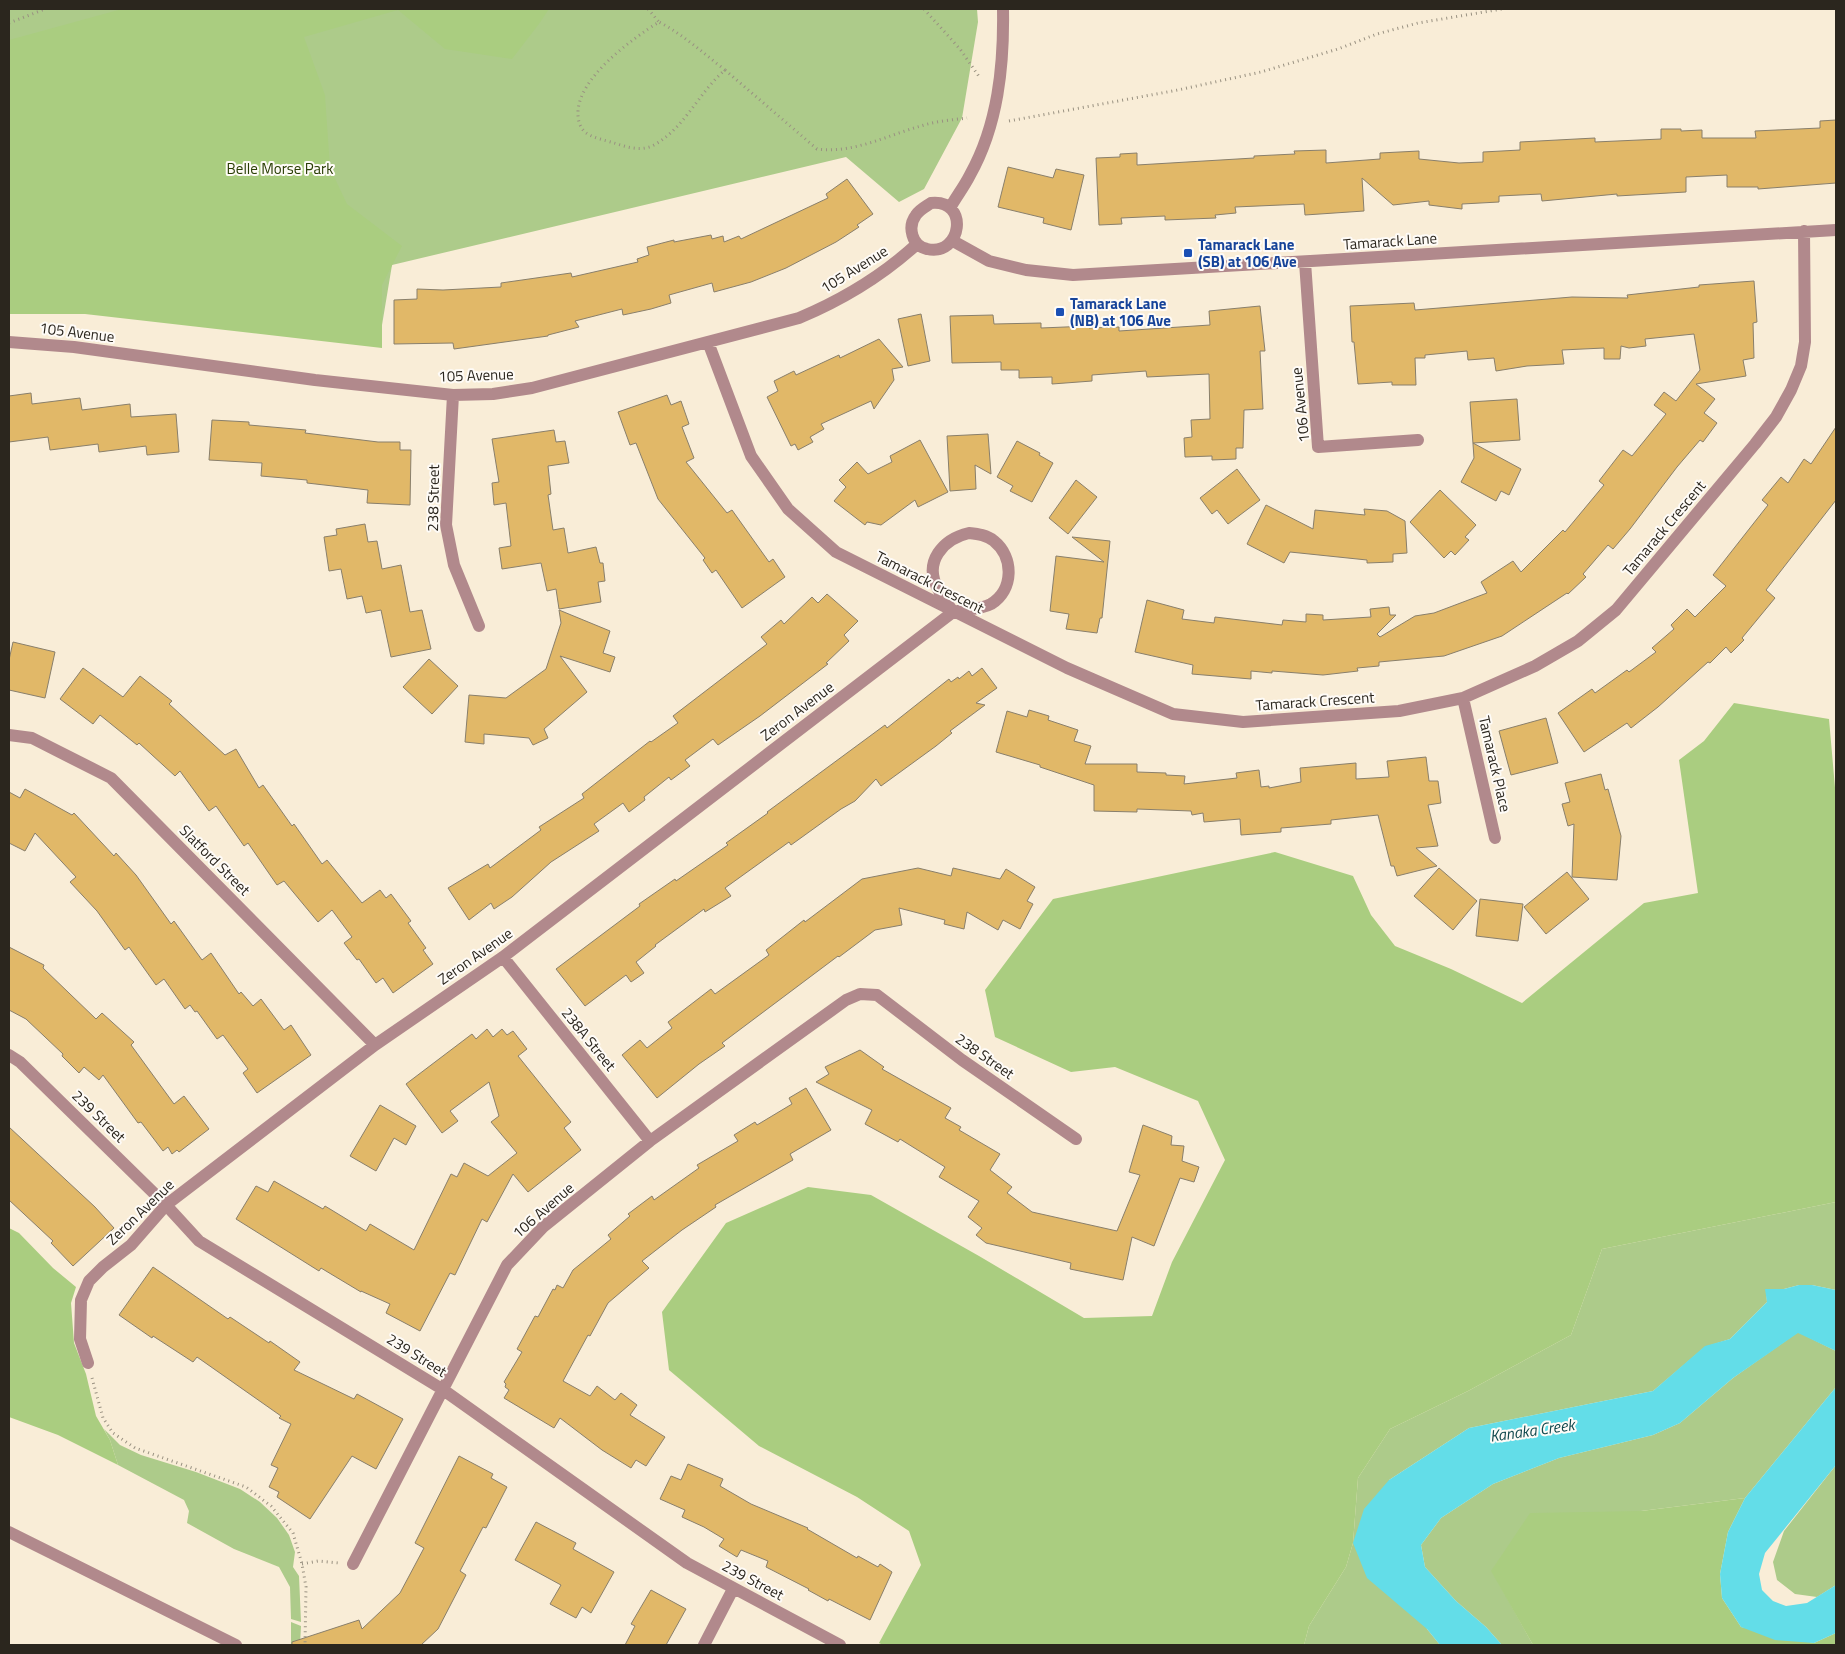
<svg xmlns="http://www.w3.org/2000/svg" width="1845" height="1654" font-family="'Titillium Web',sans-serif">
<rect width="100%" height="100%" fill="#f9edd7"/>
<!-- green -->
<path fill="#adcb8a" d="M9,9H977L978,22L962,118L924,189L899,202L846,157L392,265L381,331L9,57Z
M1836,1202V1290L1812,1285H1799L1784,1289H1766L1767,1302L1730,1339L1705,1347L1653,1391L1469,1428L1389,1480L1427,1629L1440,1645H1304L1309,1626L1346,1567L1353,1543L1358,1478L1390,1429L1468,1391L1571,1335L1602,1249Z
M1798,1332L1836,1351V1387L1745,1498L1641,1511L1492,1571L1533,1645H1502L1486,1627L1456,1601L1425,1567L1421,1545L1441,1518L1493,1484L1559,1458L1653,1435L1680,1423L1733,1378Z
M104,1429L120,1445L141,1455L196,1472L240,1489L260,1502L277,1518L289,1535L295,1552L293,1567L299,1576L301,1622L291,1619L290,1587L279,1567L234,1549L187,1523L189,1511L184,1500L118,1465L110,1440Z
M1836,1465V1585L1817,1597L1795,1594L1777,1580L1773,1562L1784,1531Z
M291,1622L301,1626L300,1645H291Z"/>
<!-- forest -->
<path fill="#aacd80" d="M122,9H549L539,24L512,59L445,49L398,10L304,37L325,95L330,168L347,204L402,246L382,285V348L85,314H9V40Z
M1734,703L1829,719L1836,799V1202L1602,1249L1571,1335L1468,1391L1390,1429L1358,1478L1353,1543L1346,1567L1309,1626L1304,1645H883L879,1643L921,1565L909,1531L857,1497L759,1446L669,1370L662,1312L726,1223L808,1187L871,1195L979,1256L1084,1318L1152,1316L1172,1262L1225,1160L1198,1101L1115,1067L1071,1072L995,1037L985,990L1053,899L1275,852L1353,876L1371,915L1395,946L1451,969L1522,1003L1644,903L1698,893L1679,760L1704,741Z
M9,1228L19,1233L53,1268L76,1287L71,1303L74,1343L86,1374L96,1416L110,1440L118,1465L58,1435L9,1417Z
M1745,1498L1728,1532L1720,1574L1722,1598L1741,1627L1814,1643L1836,1633V1645H1533L1491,1571L1530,1513L1641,1511Z"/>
<!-- water -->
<path fill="#63dde8" d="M1799,1285H1812L1836,1290V1351L1798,1333L1733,1378L1680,1423L1653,1435L1559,1458L1493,1484L1441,1518L1421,1545L1425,1567L1456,1601L1486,1627L1502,1645H1440L1427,1629L1367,1578L1353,1543L1364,1509L1389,1480L1469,1428L1653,1391L1705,1346L1730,1339L1767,1302L1765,1289H1784Z
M1836,1387V1465L1765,1553L1759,1574L1762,1590L1773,1601L1786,1606L1807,1603L1836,1585V1633L1814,1643L1775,1640L1741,1627L1722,1598L1720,1574L1728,1532L1745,1498Z"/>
<!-- building -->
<path fill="#e1b868" stroke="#897f6b" d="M1836,120V183L1758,189V187H1727V175L1686,177V192L1617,196V194L1542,201L1541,194L1499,196V202L1462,204V209L1429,205V201L1393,205L1362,178L1364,211L1305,215L1304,204L1235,207L1236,213L1215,215L1216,218L1165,220V216L1121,218L1122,224L1099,225L1096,158L1120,157V154L1137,153V165L1254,158V156L1295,154L1294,151L1326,150V163L1380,159V153L1419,151V159L1459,163L1483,162V152L1520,150V142L1595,138V142L1661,139V129H1681V131L1702,130V138H1756L1755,131L1820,128V121Z
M1008,167L1053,178L1056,169L1084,175L1071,230L1043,223L1044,218L998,207Z
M847,179L873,214L857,225L859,227L836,242L786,268L751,282L714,292L712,283L669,295L671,303L651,309L623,315L622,309L575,321L579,327L548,335V336L454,349L453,343L394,344V300L417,299V289L443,290L501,287V283L571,273L572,277L638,262L637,259L649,255L647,247L674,240V242L711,235L712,239L723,236L724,242L739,236L741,239L828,198L826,194Z
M1754,281L1757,322L1753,323L1754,358L1743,360L1746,376L1696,384L1715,399L1704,413L1717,423L1703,442L1700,440L1677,467L1630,529L1613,549L1608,545L1583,574L1586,577L1568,594L1567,593L1502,636L1444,656L1379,662V666L1357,668L1358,671L1323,675L1272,671V673L1251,671V679L1192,674L1193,665L1135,652L1147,600L1184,610L1182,619L1214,623L1215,617L1282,625L1283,620L1306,622V614L1323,615V620L1371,617L1370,609L1389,607L1390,615H1396L1377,634L1380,637L1415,616L1434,613L1487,593L1481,582L1513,561L1521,572L1563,530L1565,532L1604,485L1599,481L1623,450L1632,456L1666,414L1654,405L1664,392L1676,401L1700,370L1694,334L1645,339L1646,346L1629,348L1621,346L1620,359H1604V348L1562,350L1564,364L1527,366L1496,371L1494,358L1468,360L1467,351L1425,355V358H1415L1416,385H1392V382L1358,384L1354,342H1352L1350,306L1414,303L1415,310L1572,297L1628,298L1627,295L1699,287V285Z
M1260,306L1265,351H1260L1263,409L1244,410L1243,448H1236V459L1212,460V456L1185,457L1184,438L1192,437L1191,420L1210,419L1209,374L1147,377L1146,371L1092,375V381L1052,384V377L1019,378V370H1001V362L952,363L950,316L993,315L994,324L1041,323V328L1089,326V328L1119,327V331L1210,325L1209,311Z
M921,314L930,361L908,366L898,319Z
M879,339L903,367L892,369L894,380L874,409L871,401L821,424L824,429L810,437L813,442L798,450L795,444L791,446L767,397L778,391L774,381L794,371L796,375L839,355L840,358Z
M31,393L32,404L80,398L82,410L130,404L131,417L176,414L179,452L147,455L146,446L99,452L98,444L50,450L48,437L9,442V396Z
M667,395L671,405L681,401L689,424L682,427L694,458L686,462L727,513L732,510L769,562L773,559L785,577L742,608L716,570L712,573L703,560L705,558L658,499L636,443L630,445L618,412Z
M1517,399L1520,440L1473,443L1521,469L1509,495L1501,491L1496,501L1461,482L1474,458L1470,402Z
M212,420L249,422V425L306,430L305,433L378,442H400V450H411L410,505L367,503L368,490L307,483V480L261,476L262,463L209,460Z
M1836,427V500L1766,590L1775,598L1742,638L1744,640L1731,653L1726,647L1710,663L1708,662L1658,707L1631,728L1627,723L1584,752L1558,713L1592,689L1595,693L1627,670L1629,672L1656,652L1652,648L1674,629L1671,625L1687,609L1695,617L1726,586L1713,575L1768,505L1762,500L1781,477L1788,483L1804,459L1811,464Z
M554,430L556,442L565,441L569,463L548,466L551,494L548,495L553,530L564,528L568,553L596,547L600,563H603L605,581L598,582L601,602L559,609L556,589L547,591L541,563L502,569L499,548L511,546L506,503L494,505L492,483L499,482L492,439Z
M988,434L991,474L975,465L976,489L950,491L947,436Z
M920,440L948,492L918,507L915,500L881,525L867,522L865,525L834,501L846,487L839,480L857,462L868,474L892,462L890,456Z
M1017,441L1040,453L1039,455L1053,463L1032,502L1010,491L1013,486L997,477Z
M1237,469L1260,500L1228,524L1217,510L1212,514L1200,498Z
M1076,480L1097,497L1068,534L1049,518Z
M1440,490L1476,525L1465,537L1469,540L1455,555L1451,551L1444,558L1410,522Z
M1266,505L1313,529L1315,510L1365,515L1364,509L1387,511L1405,521L1407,553L1393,554V562L1367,563V560L1290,552L1284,563L1247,544Z
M365,524L368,542L377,541L382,569L401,565L410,612L422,610L431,649L391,657L381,610L366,613L362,596L347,599L341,569L329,571L324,537L337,535L336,529Z
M1072,537L1110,541L1102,618H1100L1097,633L1066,629L1069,614L1050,611L1056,556L1104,562Z
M827,594L858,621L844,635L849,641L826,663L828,664L760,716L718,745L713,739L685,760L690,766L671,780L669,777L644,797L645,800L629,812L623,803L594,824L599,831L551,862L512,897L494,909L491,903L469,920L448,888L488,864L490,868L541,830L539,827L584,798L582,794L650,741L651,742L678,723L673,716L767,644L761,637L781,620L784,624L812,597L818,603Z
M559,610L610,631L603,653L615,657L610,672L560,656L587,692L544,729L548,738L533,745L529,738L484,734V744L465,742L469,695L506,698L546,669L561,623Z
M13,642L55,652L45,698L9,690V660Z
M429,659L458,686L432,714L403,687Z
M83,668L123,697L140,676L172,701L169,704L225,755L236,749L259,788L263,785L292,826L294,824L322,864L327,860L362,903L380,890L386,898L391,894L411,921L408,923L426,948L423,950L433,964L393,993L383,978L376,983L359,959L357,960L344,943L352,937L332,910L318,922L284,881L277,885L248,843L244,846L216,806L209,811L180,771L175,776L139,743L137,745L100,715L93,724L60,699Z
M982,668L997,688L976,703L985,705L950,731L952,733L936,746L881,786L876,779L855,801L841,809L791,845L789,842L725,888L731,896L705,912L704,909L655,945L656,946L636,962L644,973L631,982L626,975L585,1006L556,969L640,906L639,904L675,879L676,881L728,845L726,843L768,813L767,812L885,725L887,728L949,679L951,682L958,677L959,679L969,671L972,676Z
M1029,710L1049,716L1048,720L1078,730L1074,741L1091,746L1085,764H1137V772L1166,773V775L1185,776L1184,784L1237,778L1236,773L1259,770L1261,787L1269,786V788L1301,782L1300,768L1356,763V779L1389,777L1387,761L1426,757L1429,781H1438L1441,803L1428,805L1438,846L1416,848L1437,866L1397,876L1394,866H1391L1378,815L1331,820V824L1281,828V832L1241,835L1240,819L1204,822L1203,813L1192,815L1191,811L1137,809V812L1094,811V785L1040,767V765L996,752L1007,711L1027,717Z
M1546,718L1558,763L1511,775L1499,731Z
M1601,774L1605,790L1608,789L1621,836L1617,880L1572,877L1574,824L1568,826L1562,804L1570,802L1565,783Z
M25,789L72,815L74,813L114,856L116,853L136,875L171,924L174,921L202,960L211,953L239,994L241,992L253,1006L261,999L284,1030L291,1025L311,1055L257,1093L243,1073L248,1069L223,1035L217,1039L197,1011L195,1012L190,1005L185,1009L164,979L156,985L129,947L125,950L97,911L70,882L76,877L35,833L25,851L9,843V792L20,798Z
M918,868L951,876L953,868L1000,879L1006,869L1035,887L1027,901L1033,904L1020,929L1003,920L998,930L967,912L964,929L944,924L945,920L899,908L902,925L875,930L839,957L838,956L722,1043L725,1046L699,1064L657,1098L622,1055L640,1040L647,1048L672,1028L668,1022L711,989L715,994L769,955L766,950L804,920L805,922L862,879Z
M1439,868L1477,901L1453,930L1414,896Z
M1567,872L1589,899L1546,934L1524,907Z
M1480,899L1523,904L1518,941L1476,936Z
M9,947L44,965L43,968L96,1019L102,1013L134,1042L131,1045L174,1104L184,1096L209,1129L179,1152L177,1150L172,1154L168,1147L163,1151L141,1122L138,1123L103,1075L99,1080L84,1067L79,1073L62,1056L63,1054L26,1019L9,1010Z
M487,1029L493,1037L502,1029L507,1035L513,1031L527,1049L518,1056L571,1122L564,1128L581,1150L528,1192L513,1174L487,1222L482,1219L455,1275L450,1273L420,1331L386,1313L390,1304L361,1291V1292L321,1268L319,1271L236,1219L256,1186L268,1192L274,1181L323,1209L325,1206L366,1231L370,1224L414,1250L451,1174L457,1177L464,1163L488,1176L517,1153L491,1122L499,1116L489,1082L450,1111L458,1121L442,1133L406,1084L472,1034L476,1039Z
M860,1050L884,1067L882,1069L951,1108L945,1118L961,1127L959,1130L1000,1154L990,1170L1012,1187L1007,1193L1032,1212L1117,1231L1140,1175L1129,1172L1143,1125L1172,1136L1171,1145L1184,1146L1182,1161L1199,1167L1194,1182L1180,1178L1154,1246L1132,1237L1123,1280L1070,1269L1071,1263L986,1243L976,1235L982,1228L968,1217L979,1201L939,1177L945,1167L900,1139L898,1142L865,1124L872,1110L816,1082L829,1074L825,1067Z
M806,1088L831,1130L790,1154L793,1160L715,1205L716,1207L682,1230L642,1261L649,1268L608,1303L590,1336L588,1335L563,1381L590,1396L597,1386L615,1400L621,1393L637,1405L630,1415L665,1437L646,1466L636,1460L631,1468L602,1450L560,1418L554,1428L504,1398L509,1390L505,1387L506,1384L504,1382L522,1352L517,1349L535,1316L538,1317L553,1289L555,1290L557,1285L563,1288L573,1270L611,1239L608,1235L630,1216L628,1214L652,1196L654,1200L699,1168L697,1165L738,1141L734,1135L755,1122L757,1125L792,1104L789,1098Z
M380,1105L416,1126L406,1145L394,1138L376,1171L350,1156Z
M9,1127L95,1207L114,1228L73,1266L51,1243L53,1241L9,1200Z
M153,1267L228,1319L230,1317L269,1343L270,1341L300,1362L294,1370L354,1399L357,1394L403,1419L376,1469L352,1456L310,1519L277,1497L279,1492L269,1487L278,1468L271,1465L291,1424L279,1418L281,1416L197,1357L193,1362L153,1336L152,1338L119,1315Z
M459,1456L493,1474L491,1478L507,1487L486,1528L483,1527L460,1571L466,1575L438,1629L421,1645H292V1642L359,1620L362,1629L400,1593L424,1548L415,1543Z
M688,1464L723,1479L720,1486L751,1504L808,1528L807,1529L857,1558L858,1556L878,1567L880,1564L892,1572L870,1620L829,1599L828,1601L808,1590L809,1589L766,1567L768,1561L741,1550L737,1557L719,1546L724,1539L704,1527L682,1517L685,1510L660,1499L671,1476L681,1480Z
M536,1522L576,1543L573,1549L614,1572L591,1613L582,1607L576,1618L550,1604L561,1585L515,1560Z
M651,1590L686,1609L666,1645H625L635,1626L631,1624Z"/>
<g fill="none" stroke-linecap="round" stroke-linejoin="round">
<!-- path -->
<path stroke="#999181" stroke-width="3" stroke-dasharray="1 4" stroke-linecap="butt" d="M648,9L659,22
M924,9L960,49L980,78
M9,23L45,9
M725,70C703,53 684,35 659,22C632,39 576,79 578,115C578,120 580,128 585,132C592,138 605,140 614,143C627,147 641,152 654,145C685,128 699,92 725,70L817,149C853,154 888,135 921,126C936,121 952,120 967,118
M1009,121L1178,90L1261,72L1338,49L1377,34L1418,23L1502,9
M92,1378L103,1418L113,1433L135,1448L246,1487L271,1506L293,1533L302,1564L306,1587L305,1645
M302,1564L318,1561L339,1563"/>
<!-- minor -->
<path stroke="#b1898c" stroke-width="12" d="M931,203C970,199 962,257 927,249C912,246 907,227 916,215C919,210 925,207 931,203Z
M950,208C956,197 964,187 970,175C998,125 1004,66 1003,9
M953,241L989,261L1026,270L1073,275L1836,230
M1305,262L1318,447L1418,440
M9,342L74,347L315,380L453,395L493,394L532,388L799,318C842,300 882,276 917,244
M708,342L751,456L788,509L836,552L1067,668L1173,714L1243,722L1399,711L1463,698L1535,666L1578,641L1616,610L1755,444L1776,417L1791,390L1801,366L1805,342L1804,231
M453,395L446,525L454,565L479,626
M969,533C978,534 987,535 994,541C1014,557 1014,590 991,604C980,610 965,609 953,612C948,604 942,597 938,589C923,562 943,539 969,533Z
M1463,698L1495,838
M9,735L32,738L111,778L375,1045
M503,957L650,1141
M9,1055L20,1062L166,1205L199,1241L442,1389L687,1563L840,1645
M88,1363L80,1339L81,1300L89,1281L103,1267L131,1245L166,1205L375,1045L503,957L953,612
M9,1532L236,1645
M353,1564L507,1265L543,1227L650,1141L846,1000L860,994L877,995L962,1060L1076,1139
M704,1645L733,1589"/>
</g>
<!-- markers -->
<g fill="#1a4fb4" stroke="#fefbf7" stroke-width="2">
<rect x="1183" y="248" width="10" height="10" rx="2.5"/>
<rect x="1055" y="307" width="10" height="10" rx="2.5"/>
</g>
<g text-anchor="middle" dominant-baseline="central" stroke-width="4" stroke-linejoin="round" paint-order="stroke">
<!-- park labels -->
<g font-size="15" fill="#293d04" stroke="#fefbf7">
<text x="280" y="168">Belle Morse Park</text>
</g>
<!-- street labels -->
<g font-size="15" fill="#2b261e" stroke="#fefbf7">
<text transform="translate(1390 241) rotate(-4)">Tamarack Lane</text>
<text transform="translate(854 269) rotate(-32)">105 Avenue</text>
<text transform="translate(77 332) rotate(7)">105 Avenue</text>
<text transform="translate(476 375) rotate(-2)">105 Avenue</text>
<text transform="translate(1300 405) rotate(-96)">106 Avenue</text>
<text transform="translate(433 498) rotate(-89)">238 Street</text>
<text transform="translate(1664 528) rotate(-50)">Tamarack Crescent</text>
<text transform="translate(930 582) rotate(27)">Tamarack Crescent</text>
<text transform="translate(1315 701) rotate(-4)">Tamarack Crescent</text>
<text transform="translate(797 711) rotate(-37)">Zeron Avenue</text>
<text transform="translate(1495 764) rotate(77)">Tamarack Place</text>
<text transform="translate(215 860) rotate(45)">Slatford Street</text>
<text transform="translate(475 956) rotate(-35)">Zeron Avenue</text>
<text transform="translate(589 1039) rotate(51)">238A Street</text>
<text transform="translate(985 1056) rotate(35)">238 Street</text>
<text transform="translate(99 1116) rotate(44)">239 Street</text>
<text transform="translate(543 1210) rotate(-41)">106 Avenue</text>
<text transform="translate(140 1212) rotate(-44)">Zeron Avenue</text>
<text transform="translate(417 1355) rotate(32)">239 Street</text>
<text transform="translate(753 1580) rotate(28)">239 Street</text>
</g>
<!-- transit labels -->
<g font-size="15" font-weight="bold" fill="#164399" stroke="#fefbf7" text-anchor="start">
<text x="1198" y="244">Tamarack Lane<tspan x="1198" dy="17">(SB) at 106 Ave</tspan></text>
<text x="1070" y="303">Tamarack Lane<tspan x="1070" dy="17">(NB) at 106 Ave</tspan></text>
</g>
<!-- water labels -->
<g font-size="16" font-style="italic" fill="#0f474c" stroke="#fefbf7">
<text transform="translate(1532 1430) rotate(-8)">Kanaka Creek</text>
</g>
</g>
<!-- border -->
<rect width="1845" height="1654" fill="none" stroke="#2b261e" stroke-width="20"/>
</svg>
